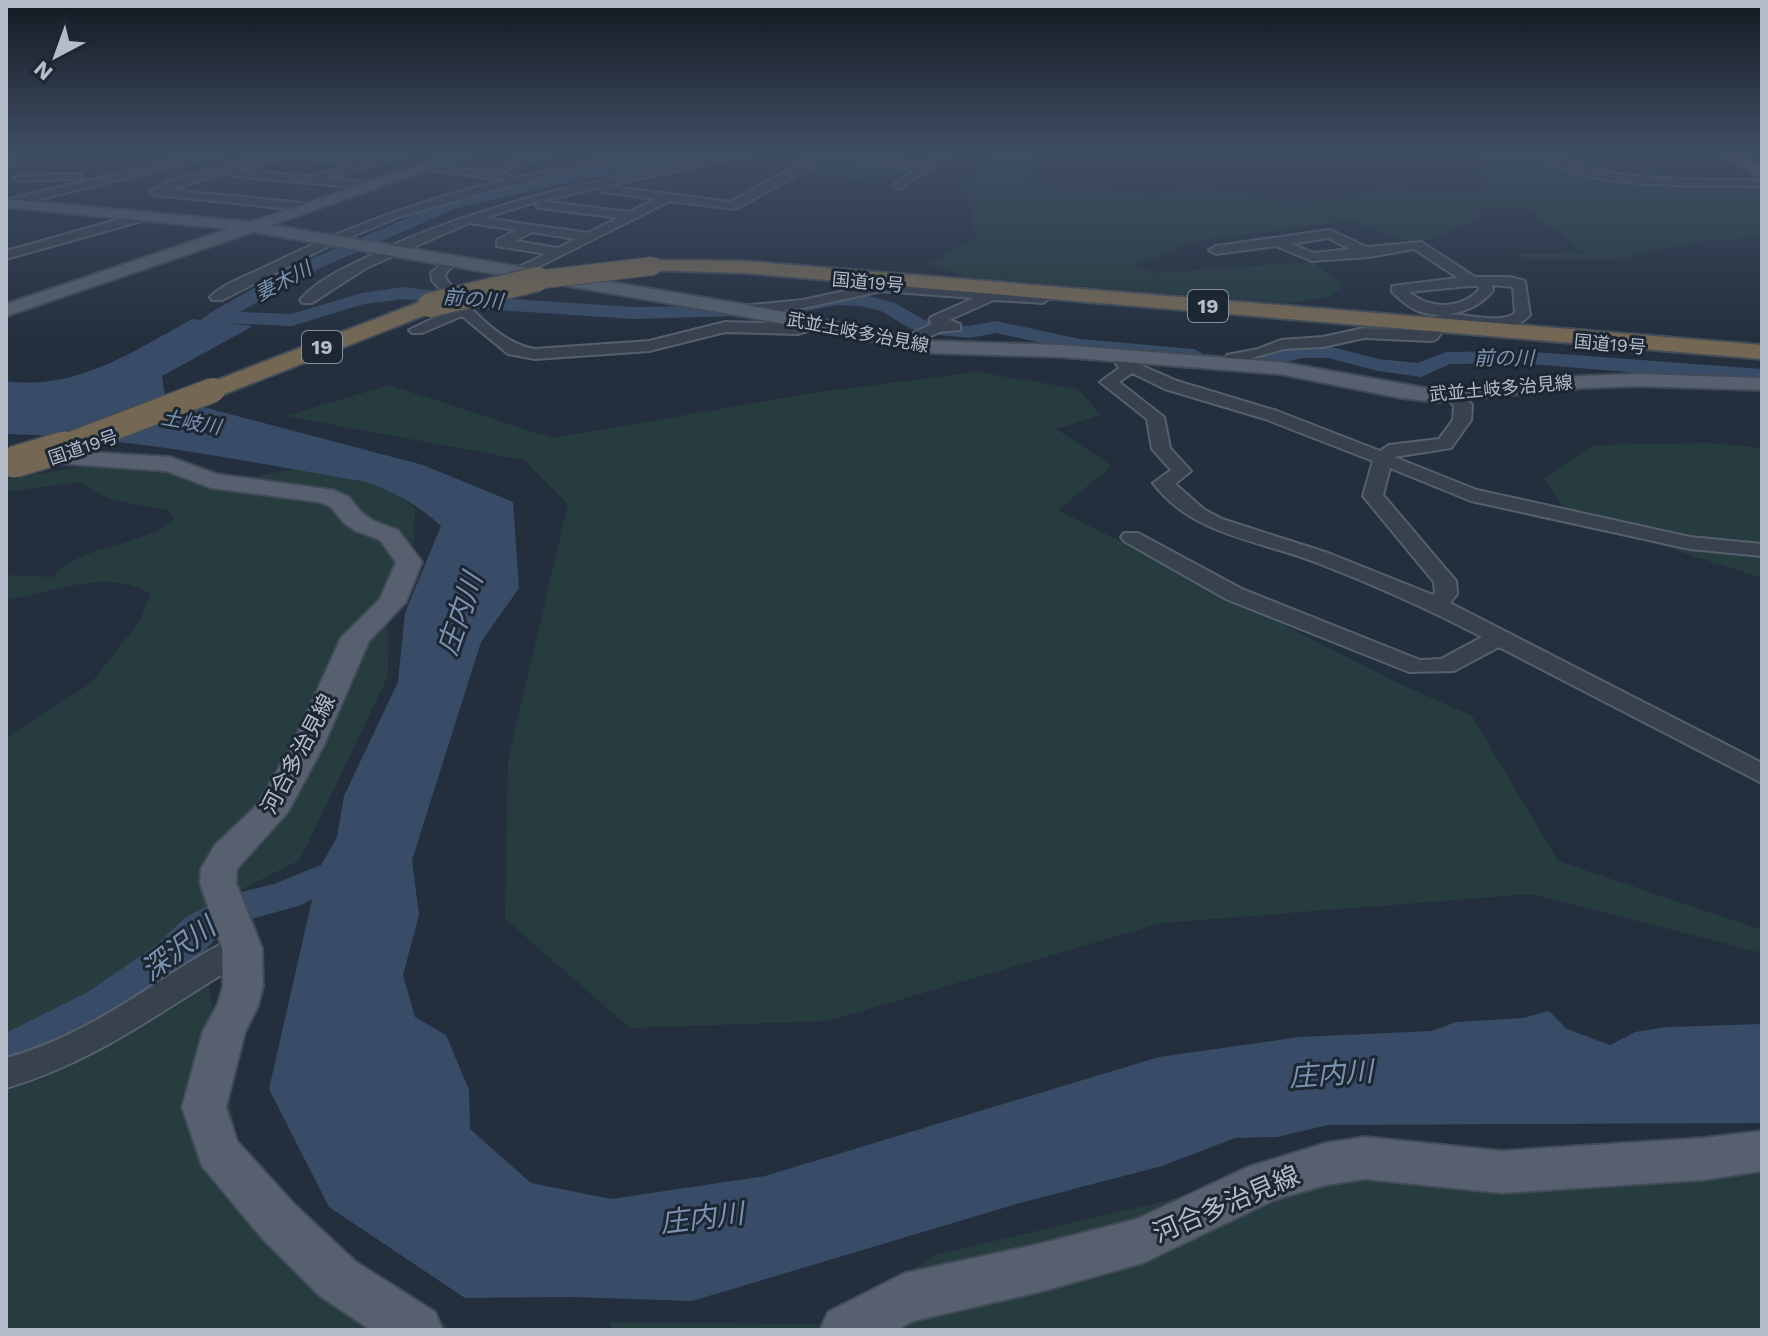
<svg xmlns="http://www.w3.org/2000/svg" width="1768" height="1336" font-family="'Work Sans','Noto Sans JP',sans-serif">
<rect width="100%" height="100%" fill="#242f3e"/>
<!-- green -->
<path fill="#263c3f" d="M989,152H1034L1031,187L1157,194L1192,190L1261,194L1279,202H1306L1378,191L1486,193V172L1494,167L1492,162L1460,152H1517L1539,163L1620,182L1762,193V238L1703,241L1631,254L1624,259L1524,260L1516,254L1586,253L1523,207L1477,208L1481,219L1436,238L1414,243L1350,221L1196,241L1134,265L1155,273L1312,262L1343,285L1330,297L1287,303L962,276L927,264L977,239L965,188Z
M824,158L896,167L872,182L797,173Z
M977,372L1078,389L1101,415L1056,429L1112,466L1058,510L1396,682L1472,716L1558,861L1762,930V953L1532,894L1162,923L827,1021L630,1028L505,919L508,760L568,504L524,460L286,416L389,385L552,438L819,392Z
M1709,443L1762,448V578L1571,517L1544,479L1593,445Z
M124,460L228,481L326,464L396,492L415,509L413,556L387,581L388,676L300,860L212,904L206,973L245,1182L448,1326V1330H6V738L91,683L140,621L150,594C105,566 55,594 7,599L6,575L53,577C85,541 141,550 174,518L168,510L112,500L79,482L6,492V479Z
M1762,1148V1330H610L611,1322L827,1324L935,1255L1369,1153Z"/>
<!-- water -->
<path fill="#394c67" d="M192,319L253,326L162,376L165,397L423,465L513,502L519,588L481,642L412,860L419,915L403,975L415,1017L446,1035L469,1090L470,1129L531,1183L611,1199L765,1176L1159,1057L1300,1037L1432,1031L1456,1022L1523,1018L1549,1011L1567,1029L1610,1045L1635,1032L1668,1027L1762,1024V1123L1328,1125L1277,1137L1235,1138L1162,1166L1020,1203L692,1301L572,1297L465,1298L329,1207L269,1089L319,869L337,837L344,796L398,682L405,613L441,526C418,505 396,493 367,482C248,462 127,436 6,434V381C76,391 134,351 192,319Z"/>
<g fill="none" stroke-linecap="round" stroke-linejoin="round">
<!-- stream -->
<path stroke="#394c67" stroke-width="3" d="M635,152L680,158"/>
<!-- river -->
<path fill="#394c67" fill-rule="evenodd" d="M689,152H722L715,156L556,185L454,209L300,277L240,312L291,314L362,293L404,287L480,297L634,307L733,306L743,312L740,316L634,319L480,309L404,299L364,304L292,326L222,323L183,352H169L166,348L210,313L288,269L442,203L556,175Z
M837,293L860,294L895,303L924,320L938,323L970,326L996,321L1080,339L1194,349L1205,355L1194,361L1080,351L996,333L970,338L938,335L911,329L881,311L860,306L837,305L802,312L792,306L795,302Z
M1303,346H1328L1378,359L1418,363L1446,352L1519,351L1762,369V383L1519,363L1450,364L1421,377L1378,371L1328,358H1303L1262,367L1241,365L1238,360C1244,354 1290,349 1303,346Z
M326,863L372,869L378,879L372,889L358,893L330,891L298,906L251,919L215,940L186,967L118,1016L36,1063L6,1071V1033L88,992L156,945L185,918L225,896L274,884Z"/>
<!-- minor casing -->
<g stroke="#565f6c" stroke-width="4">
<path id="minor" d="M209,152H229L6,208V200Z
M280,152L360,158L365,161L397,152H415L328,178L378,184V188L374,189L236,176L232,175V171L169,190L315,204L317,207L311,211L156,195L150,192L171,180ZM287,157H288L355,164L320,174L319,177L237,170Z
M540,152H557L504,170L494,168Z
M640,152H663L493,190L399,217L331,245L222,300H212L210,297C223,284 246,276 263,268C341,229 420,200 505,180L429,170L425,169V165L506,174L510,175V179Z
M739,152H762L605,186L730,202L812,157L807,156V152L925,163L942,152H955L899,189L893,186L895,184L916,169L825,159L736,209L670,201L520,276L515,275V269L546,254L497,246V240L517,230L469,223L366,268L312,303H302L300,300C318,279 347,267 371,255C488,199 614,177 739,152ZM600,187V191L604,192L655,199L629,212L543,201ZM536,202L537,207L541,208L618,218L588,233L484,218ZM532,232L576,239L558,248L515,241Z
M1526,152C1552,152 1583,168 1611,173C1661,181 1712,179 1762,180V186C1697,185 1580,191 1526,152Z
M6,160L13,161L14,163L6,167Z
M81,174V178L77,179L20,181L14,178L20,175Z
M145,212L149,213V219L6,259V251Z
M1330,230L1367,247L1421,242L1475,277H1510L1525,281L1530,315C1509,338 1474,325 1447,324L1437,339L1432,341L1364,338L1323,347L1284,349L1241,361L1238,368H1226L1224,365L1227,355L1258,349L1281,340L1323,337L1364,328L1428,331C1430,328 1430,324 1432,320C1443,304 1495,328 1515,313L1513,287L1492,285L1493,290C1477,312 1443,320 1418,311C1408,307 1400,299 1392,292V286L1458,278L1414,249L1369,257L1312,261L1276,246L1216,254L1209,250L1216,246ZM1328,238L1350,249L1314,253L1292,244ZM1469,286H1478L1479,290C1459,310 1430,309 1409,292Z
M451,256L458,260L445,274L446,279C468,306 500,344 535,349L649,341L725,322L798,324L821,319L829,324L798,334L725,332L649,351L535,359L508,354L462,316L422,333H412L409,330L455,308L432,280L431,273Z
M882,283L1039,294L1046,292L1053,296L1043,303L994,300L949,320L960,324V330L940,332L906,347L898,342L901,339L932,324L929,320L931,317L974,298L882,291L803,308L742,314L735,310L742,306L803,300Z
M1120,352L1126,354L1129,360L1177,381L1277,411L1380,451L1389,445L1439,439L1453,420L1454,406L1445,395L1447,391H1459L1472,405L1471,420L1451,448L1394,457L1477,490L1690,537L1762,544V556L1690,549L1471,501L1390,468L1383,495L1456,581L1457,594L1450,603L1762,763V783L1499,647L1454,671L1409,672L1226,599L1124,541L1121,537L1124,533H1138L1242,589L1420,660L1441,659L1482,637C1428,609 1372,584 1315,562C1258,540 1192,535 1153,483L1171,470L1152,449L1147,419L1100,382L1119,368L1112,357ZM1132,373L1165,389L1265,419L1373,461L1363,496L1434,582L1435,593L1433,595L1328,553L1222,519L1205,510L1175,484L1191,471L1170,448L1164,417L1119,382Z
M242,936L253,940L258,948L253,956C167,1005 104,1059 6,1088V1058C61,1043 108,1015 155,984C183,967 211,946 242,936Z"/>
</g>
<!-- major casing -->
<g stroke="#414a57" stroke-width="4">
<path id="major" d="M459,152H479L271,225L742,304L933,341L1061,345L1280,362L1437,390L1582,376L1638,374L1762,378V390L1638,386L1582,388L1437,402L1401,398L1280,374L1061,357L933,353L742,316L253,232L6,316V304L229,229L6,207V199L251,222Z
M34,449L170,457L216,474L333,490L349,497L362,513L374,521L398,530L422,562L406,602L369,641L324,745L288,812L237,869L236,883L262,948L263,986L258,1006L245,1032L226,1107L237,1141L295,1205L356,1262L435,1312L443,1330H371L320,1296L261,1237L202,1166L182,1107L203,1031L218,1004L223,986L222,948L200,883L201,869L215,845L258,804L292,745L341,638L380,599L396,562L380,540L356,531L344,523L331,507L319,502L211,488L166,471L26,461L22,456L26,451Z
M1762,1131V1171L1703,1180L1502,1193L1365,1179L1326,1185L1274,1200L1143,1263L1039,1292L913,1321L897,1330H820L828,1312L905,1273L1039,1244L1137,1219L1248,1167L1326,1143L1365,1137L1502,1151L1703,1138Z"/>
</g>
<!-- highway casing -->
<g stroke="#434c59" stroke-width="4">
<path id="highway" d="M1717,152H1737L1762,166V178Z
M653,260L745,261L1762,345V359L745,273L646,270L643,266Z
M430,298L441,305L438,310L222,395H204L200,390L204,385Z"/>
</g>
<!-- minor -->
<use href="#minor" fill="#38414e" fill-rule="evenodd"/>
<!-- major -->
<use href="#major" fill="#56606e" fill-rule="evenodd"/>
<!-- highway -->
<use href="#highway" fill="#746855" fill-rule="evenodd"/>
<!-- highway-bridge-far2 casing -->
<g stroke="#434c59" stroke-width="20" stroke-linecap="butt">
<path id="highway-bridge-far2" d="M527,281L653,266"/>
</g>
<!-- highway-bridge-far1 casing -->
<g stroke="#434c59" stroke-width="27" stroke-linecap="butt">
<path id="highway-bridge-far1" d="M430,305L538,279
M58,449L213,390"/>
</g>
<!-- highway-bridge casing -->
<g stroke="#434c59" stroke-width="34" stroke-linecap="butt">
<path id="highway-bridge" d="M14,462L64,447"/>
</g>
<!-- highway-bridge-far2 -->
<use href="#highway-bridge-far2" stroke="#746855" stroke-width="18"/>
<!-- highway-bridge-far1 -->
<use href="#highway-bridge-far1" stroke="#746855" stroke-width="24"/>
<!-- highway-bridge -->
<use href="#highway-bridge" stroke="#746855" stroke-width="31"/>
</g>
<!-- sky -->
<linearGradient id="sky" x2="0" y2="1"><stop stop-color="#141a22"/><stop offset="0.45" stop-color="#3f4d63"/><stop offset="1" stop-color="#3f4d63" stop-opacity="0"/></linearGradient>
<rect width="1768" height="339" fill="url(#sky)"/>
<g text-anchor="middle" dominant-baseline="central" stroke-width="6" stroke-linejoin="round" paint-order="stroke">
<!-- far-street labels -->
<g font-size="18" fill="#b4bcc9" stroke="#1d2633">
<text transform="translate(868 282) rotate(5)">国道19号</text>
<text transform="translate(858 332) rotate(11)">武並土岐多治見線</text>
<text transform="translate(1610 344) rotate(5)">国道19号</text>
<text transform="translate(1501 388) rotate(-5)">武並土岐多治見線</text>
<text transform="translate(83 447) rotate(-19)">国道19号</text>
</g>
<!-- far-water labels -->
<g font-size="20" font-style="italic" fill="#7c92b1" stroke="#1d2633">
<text transform="translate(283 281) rotate(-28)">妻木川</text>
<text transform="translate(473 299) rotate(5)">前の川</text>
<text x="1504" y="358">前の川</text>
<text transform="translate(191 422) rotate(10)">土岐川</text>
</g>
<!-- shield labels -->
<g fill="#1d2633" stroke="#878f9c" stroke-width="2">
<rect x="1188" y="290" width="40" height="32" rx="6"/>
<rect x="302" y="331" width="40" height="32" rx="6"/>
</g>
<g font-size="20" font-weight="bold" fill="#b4bcc9">
<text x="1208" y="306">19</text>
<text x="322" y="347">19</text>
</g>
<!-- street labels -->
<g font-size="22" fill="#b4bcc9" stroke="#1d2633">
<text transform="translate(298 754) rotate(-62)">河合多治見線</text>
</g>
<!-- near-street labels -->
<g font-size="26" fill="#b4bcc9" stroke="#1d2633">
<text transform="translate(1226 1204) rotate(-23)">河合多治見線</text>
</g>
<!-- near-water labels -->
<g font-size="28" font-style="italic" fill="#7c92b1" stroke="#1d2633">
<text transform="translate(460 614) rotate(-71)">庄内川</text>
<text transform="translate(178 949) rotate(-37)">深沢川</text>
<text transform="translate(1331 1074) rotate(-4)">庄内川</text>
<text transform="translate(702 1218) rotate(-7)">庄内川</text>
</g>
</g>
<!-- border -->
<rect width="1768" height="1336" fill="none" stroke="#b4bcc9" stroke-width="16"/>
<!-- north arrow -->
<g transform="translate(56 56) rotate(221)" stroke="#1d2633" stroke-width="6" paint-order="stroke">
<path d="M0-6L14 30L0 20L-14 30Z" fill="#b4bcc9"/>
<text y="-12" font-size="22" font-weight="bold" text-anchor="middle" fill="#b4bcc9">N</text>
</g>
</svg>
